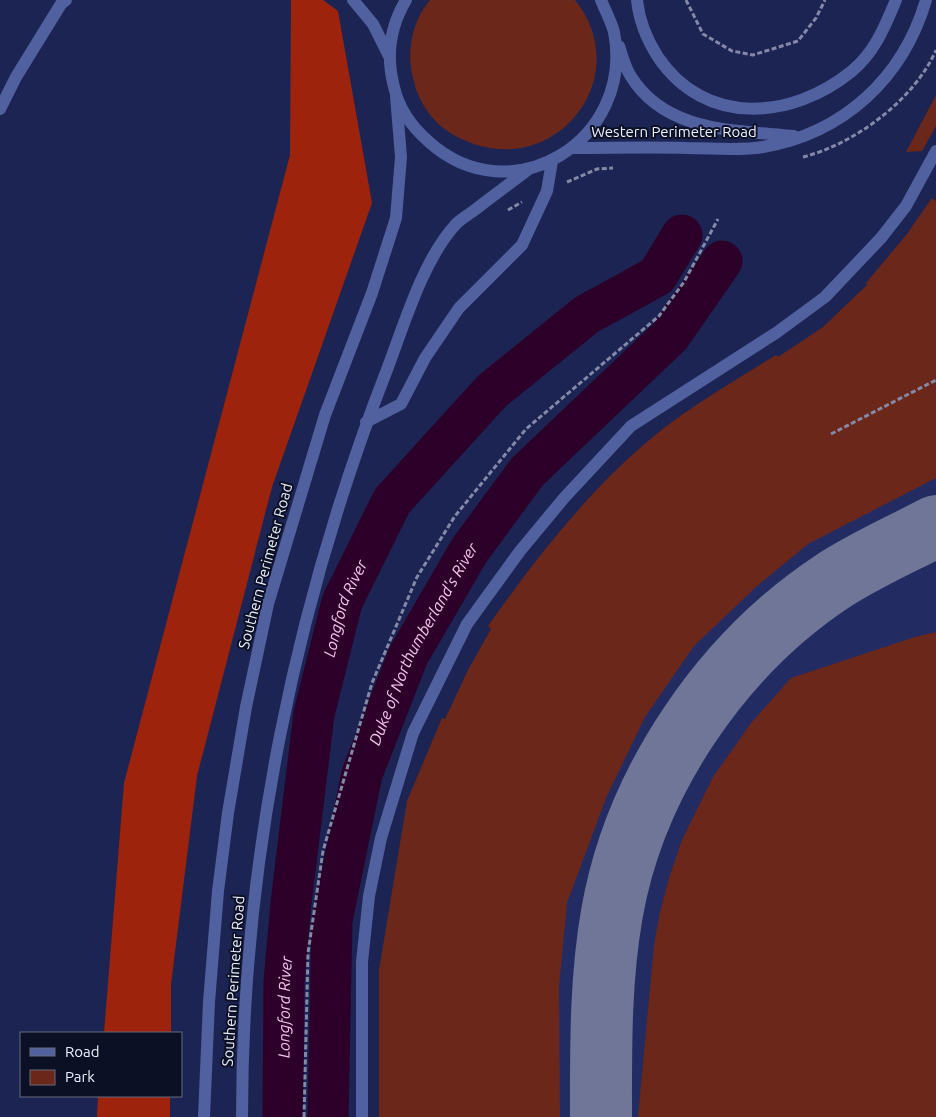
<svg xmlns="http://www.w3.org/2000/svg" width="936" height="1117" font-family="Ubuntu,sans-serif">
<rect width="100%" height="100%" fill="#1c2453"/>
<!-- built -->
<path fill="#232c62" d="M936,305V1117H395L394,992Z"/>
<!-- green -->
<path fill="#6b271a" d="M430,0H575C637,77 555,181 464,140C437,129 419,106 413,78C406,52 412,21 430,0Z
M936,95V126L922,151L906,152Z
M932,198L936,201V478L808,544L756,587L694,646L645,717L606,798L567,903L559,987L560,1117H379V970L407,801L442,718L445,719L468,670L491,629L488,626C541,551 601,474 676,419C708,396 742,376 776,355L778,357L823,327L867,285L866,283L907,234Z
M936,632V1117H638L654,945L660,912L669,878L682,840L713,777L751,723L791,678L915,637Z"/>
<!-- forest -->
<path fill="#9d230c" d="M291,0H323L338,11L372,203L272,487L197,776L171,984V1033H104L124,783L290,155Z
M98,1096H170V1117H97Z"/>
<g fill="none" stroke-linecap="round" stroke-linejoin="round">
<!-- river -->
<g stroke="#2c0028" stroke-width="41">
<path id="s1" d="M283,1117L284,982L291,903L314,714L342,602L392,501L492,391L586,315L657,276L682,235"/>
<path id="s2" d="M328,1117L332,920L362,774L408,656L469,551L527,472L670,336L722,261"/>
</g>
<!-- taxiway -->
<path stroke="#707698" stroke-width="62" d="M601,1117C601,1049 600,981 612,913C635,782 721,655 833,581C865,560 902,544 936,526"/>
<!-- path -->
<path stroke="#8389a7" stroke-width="3" stroke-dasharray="5 2.5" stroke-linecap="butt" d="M686,0L703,34L732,51L753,55L798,41L816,18L825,0
M803,157C855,144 915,99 936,50
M567,182L597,169L613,168
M508,210L522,202
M831,434L936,380
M304,1117L308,953L323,851L372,683L417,577L455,516L526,429L659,316L684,282L718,219"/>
<!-- minor -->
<path stroke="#51609e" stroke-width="12" d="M353,0L373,24L389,56
M406,0C390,27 386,57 394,87C399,109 411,126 428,141C511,217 635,140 614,32C611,21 605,10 601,0
M637,0C639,20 647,40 658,57C705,127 792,120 852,71C875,52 885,26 896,0
M619,46C622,55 625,67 630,75C665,133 735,130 794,136
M0,109L16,77L61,4L66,0
M573,148C611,148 649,147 687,148C712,148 739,151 763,147C844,133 903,78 926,0
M366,422L401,404L425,358L459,308L522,245L547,191L552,161
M204,1117L209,1002L218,891L228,813L246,707L268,604L325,415L372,293L396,218L401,157L396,96
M242,1117C242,861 295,605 388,367C405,322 423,260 456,224C462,218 470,214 476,209C494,195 512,182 529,169
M362,1117V962L369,896L381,838L413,733L467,624L520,551L564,498L631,426L776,333L825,297L881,238L906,206L936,151"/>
</g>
<g text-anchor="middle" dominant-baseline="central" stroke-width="4" stroke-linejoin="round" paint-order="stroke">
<!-- street labels -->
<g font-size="15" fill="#eef1fe" stroke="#0c1025">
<text x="674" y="131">Western Perimeter Road</text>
<text transform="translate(265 566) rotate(-75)">Southern Perimeter Road</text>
<text transform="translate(233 981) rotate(-86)">Southern Perimeter Road</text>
</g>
<!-- water labels -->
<g font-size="16" font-style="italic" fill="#f6c5ee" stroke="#0c1025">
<text stroke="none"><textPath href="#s1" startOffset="515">Longford River</textPath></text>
<text stroke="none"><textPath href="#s2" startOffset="490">Duke of Northumberland's River</textPath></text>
<text stroke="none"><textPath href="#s1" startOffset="110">Longford River</textPath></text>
</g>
</g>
<!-- legend -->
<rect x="20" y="1032" width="162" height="65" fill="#0c1025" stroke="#666a7c"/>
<rect x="30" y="1048" width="25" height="8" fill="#51609e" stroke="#666a7c"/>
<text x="65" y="1057" font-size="15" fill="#eef1fe">Road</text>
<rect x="30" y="1070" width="25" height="15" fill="#6b271a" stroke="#666a7c"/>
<text x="65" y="1082" font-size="15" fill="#eef1fe">Park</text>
</svg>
